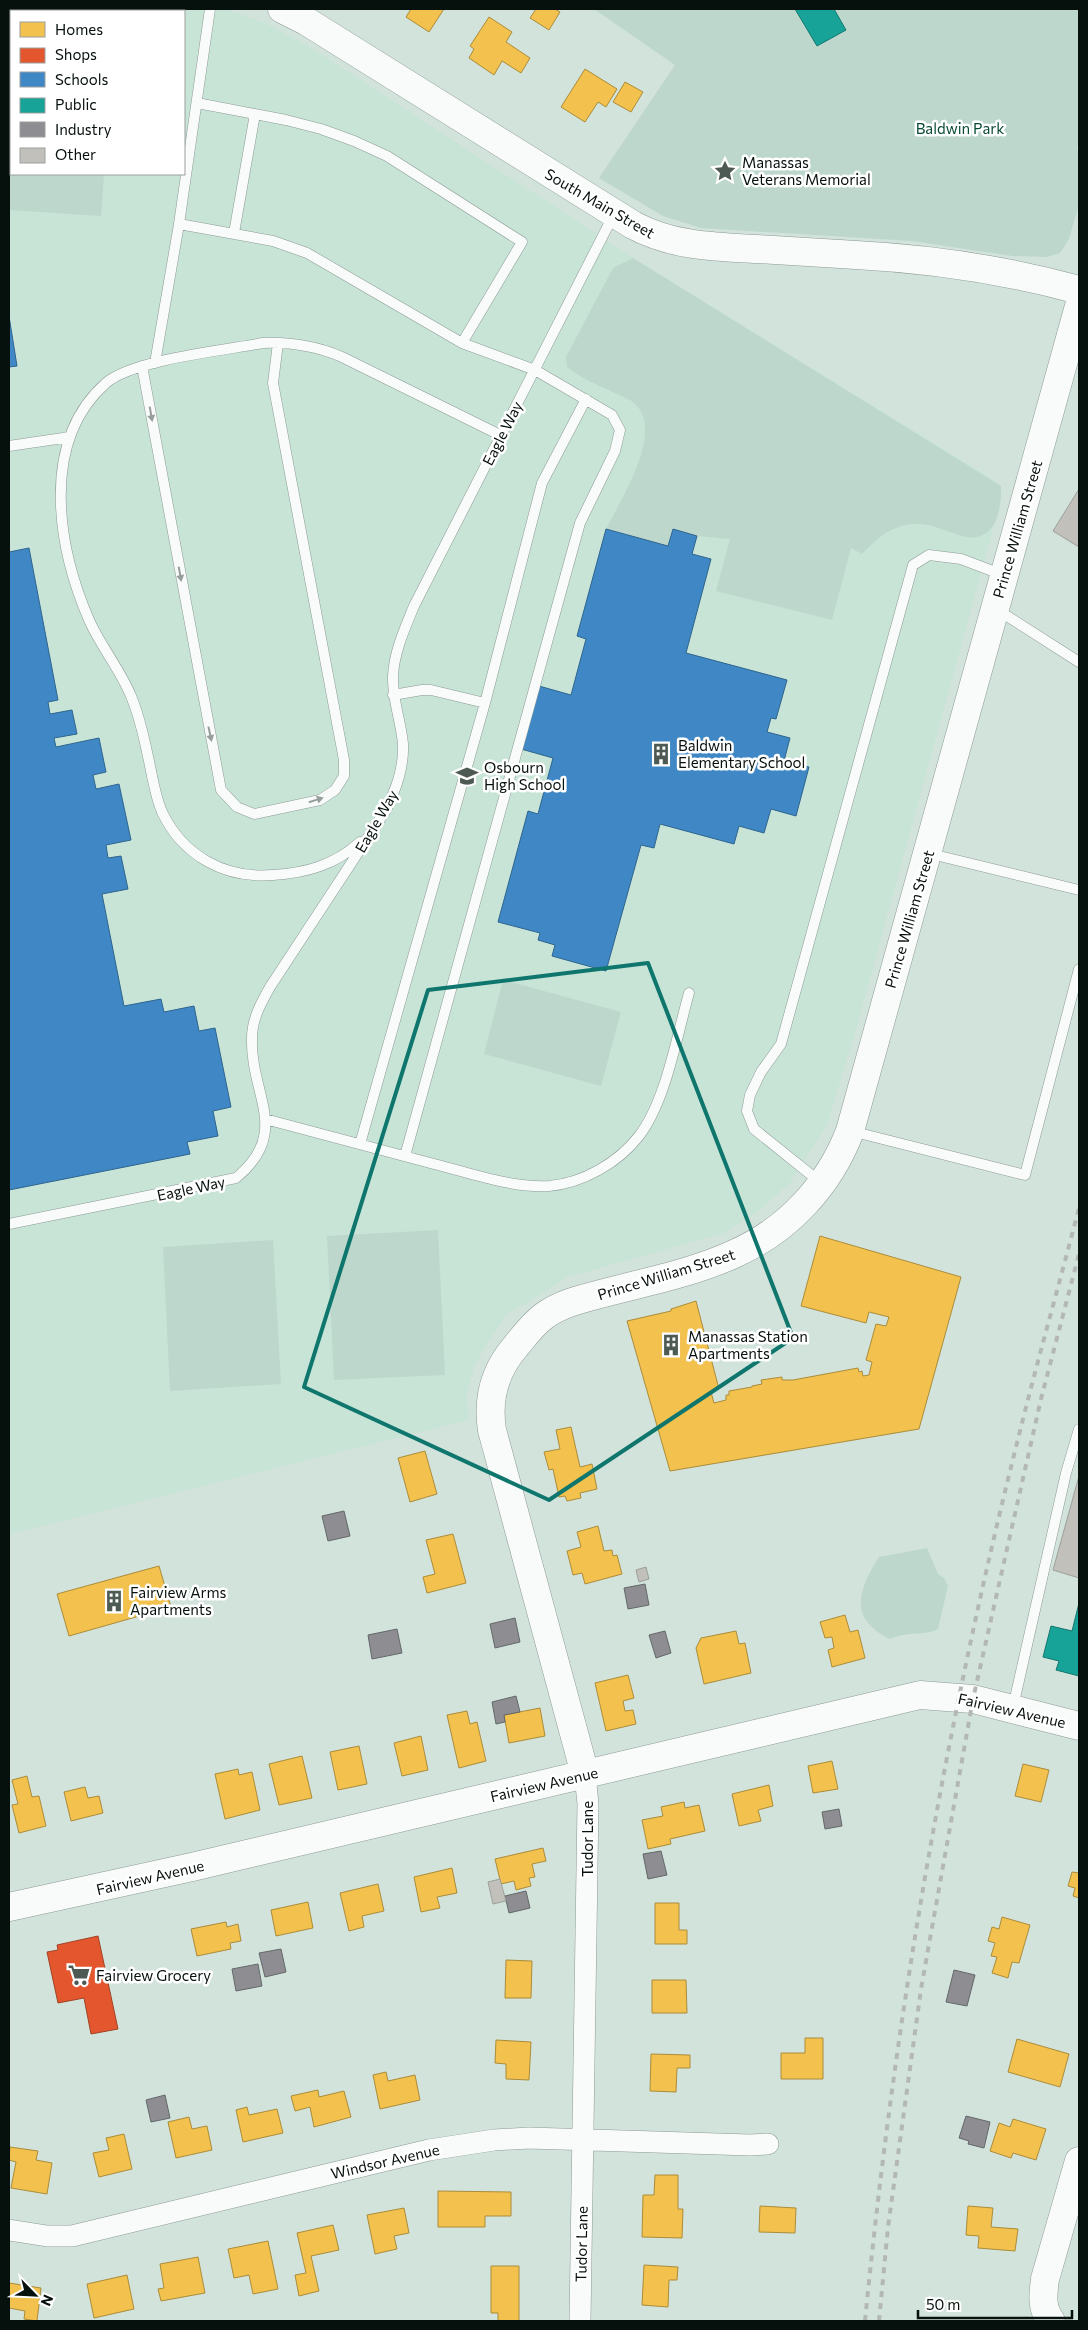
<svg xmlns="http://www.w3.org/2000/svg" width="1088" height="2330" font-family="Commissioner,sans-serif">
<rect width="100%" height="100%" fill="#d2e3db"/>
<!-- built -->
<path fill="#c7e4d7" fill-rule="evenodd" d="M9,9H226L267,24L310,47L633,258L984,474L1001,486V500L857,1026L827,1125L790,1183L757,1212L724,1233L568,1277L506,1315L475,1364L466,1395L469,1420L9,1534ZM11,11H184V174H11Z"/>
<!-- green -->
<path fill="#bdd7cc" d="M594,9H1079V133L1077,149L1079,152V204L1069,239L1060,253L1047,257L1012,256L912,241L701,228L663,216L599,178L675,65Z
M9,49H11V174H104L101,216L9,210Z
M633,258L1001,486C1002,510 995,545 962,536C944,531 925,520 906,525C886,529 876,540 862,554L851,548L832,620L716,591L730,539L697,536L673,529L668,546L606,529C620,501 666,430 634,403C630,399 622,397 617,394C600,386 582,379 567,367L566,357L613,268Z
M503,980L621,1012L601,1086L484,1054Z
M438,1230L445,1375L334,1380L327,1236Z
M273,1240L281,1384L170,1391L163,1247Z
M927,1548L938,1574L944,1578L948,1586L938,1629C926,1636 907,1631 890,1639C848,1619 858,1590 879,1557Z"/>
<!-- homes -->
<path fill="#f2c14e" stroke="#ab8c3a" d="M411,9H444L429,32L406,17Z
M536,9H555L560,12L549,30L530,18Z
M489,17L512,32L506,42L530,58L521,73L502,61L494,75L469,58L474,49L470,46Z
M585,69L617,89L606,107L598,102L585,122L561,107Z
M625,82L643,92L631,112L613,102Z
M820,1236L961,1277L919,1429L670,1471L627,1321L671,1311V1309L696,1301L719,1389L711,1392L714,1403L726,1400V1395H729V1391L752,1387V1386L762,1384L761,1380L782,1377V1380H793L858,1368L859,1372L862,1371L863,1376L869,1375L872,1362L866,1360L876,1324L886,1326L889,1317L869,1312L866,1323L801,1306Z
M571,1427L580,1467L592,1464L597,1489L580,1493L581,1498L567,1501L565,1496L559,1497L553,1469L549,1470L544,1452L560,1449L556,1430Z
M425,1451L437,1494L410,1502L398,1458Z
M598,1526L604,1551L612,1550L613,1556L617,1555L622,1574L585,1584L582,1573L573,1575L567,1551L581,1547L577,1532Z
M453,1534L466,1583L427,1593L423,1577L435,1574L426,1540Z
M159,1566L171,1607L69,1636L57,1594Z
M845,1615L850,1632L858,1630L865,1658L832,1667L828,1650L834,1648L832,1637L825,1638L820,1622Z
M736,1631L739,1644L745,1643L751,1673L704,1684L696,1648L701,1638Z
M628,1675L634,1698L623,1701L625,1711L633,1710L636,1724L606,1731L595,1683Z
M540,1708L545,1736L509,1743L504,1715Z
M467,1711L470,1724L477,1722L486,1761L459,1768L447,1715Z
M421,1736L428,1770L402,1776L394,1743Z
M359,1746L367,1784L338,1790L330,1752Z
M302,1756L312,1798L279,1805L269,1764Z
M832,1761L838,1789L813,1793L808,1766Z
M1023,1764L1049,1770L1041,1802L1015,1796Z
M238,1769L239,1775L252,1772L260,1810L225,1819L215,1774Z
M27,1776L32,1797L39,1796L46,1826L19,1833L12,1805L18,1804L12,1780Z
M769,1785L773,1806L758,1810L761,1821L739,1826L732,1794Z
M85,1787L88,1798L99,1796L103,1813L71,1821L64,1792Z
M684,1802L685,1808L699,1805L705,1831L670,1839L671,1844L648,1849L642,1820L663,1816L661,1807Z
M543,1848L546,1861L532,1864L535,1877L529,1878L531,1886L516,1890L514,1881L501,1884L495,1859Z
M452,1868L457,1893L437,1897L440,1908L421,1912L414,1877Z
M1072,1872L1079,1873V1898L1073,1896L1075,1888L1068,1886Z
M378,1884L384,1911L362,1916L364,1927L349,1931L340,1893Z
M308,1902L313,1928L276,1936L271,1910Z
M655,1903H679V1930H687V1944H655Z
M1002,1917L1030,1925L1019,1963L1012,1962L1008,1978L992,1973L997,1957L991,1956L995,1943L988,1941L992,1927L999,1929Z
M226,1922L227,1927L238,1924L241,1941L230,1943L231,1949L197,1956L191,1929Z
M506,1960L532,1961L531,1998H505Z
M652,1980H686L687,2013H652Z
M805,2038H823V2079H781V2053H805Z
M1017,2039L1069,2054L1060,2087L1008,2072Z
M496,2040L531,2042L529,2080L506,2079V2064L495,2063Z
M651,2054L690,2055V2068H677L676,2092L650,2091Z
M386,2072L388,2081L415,2075L420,2100L380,2109L373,2075Z
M318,2090L319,2097L344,2091L351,2117L314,2127L310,2107L295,2111L291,2096Z
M247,2107L249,2115L277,2109L283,2133L243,2142L236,2110Z
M189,2117L192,2129L207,2126L212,2150L176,2158L168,2122Z
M1013,2119L1046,2129L1036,2160L1013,2153L1011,2158L990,2151L999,2123L1010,2127Z
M124,2134L132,2169L99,2177L93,2153L109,2150L106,2138Z
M10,2147L38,2151L36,2160L52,2163L47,2194L11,2188L16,2162L9,2160Z
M655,2175H678V2209H683L682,2238L642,2237L643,2195H654Z
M438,2191L511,2192V2216H485V2227H438Z
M760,2206L796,2208L795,2233L759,2232Z
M968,2206L993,2208L991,2227L1018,2229L1015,2251L978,2248L979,2236L966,2235Z
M404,2208L409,2233L394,2236L397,2249L375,2254L367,2215Z
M333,2225L339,2250L311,2256L319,2291L299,2296L295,2275L306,2273L297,2233Z
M268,2241L278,2289L253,2294L249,2275L234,2278L228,2249Z
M198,2257L205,2293L161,2301L158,2289L164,2288L160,2264Z
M644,2265L678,2267L677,2280H669L668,2307L642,2305Z
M491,2266H519V2321H498V2313H491Z
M127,2275L134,2309L94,2318L87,2284Z
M9,2283L41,2288L37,2321L24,2319L25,2311L9,2308Z"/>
<!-- shops -->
<path fill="#e4572e" stroke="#a14224" d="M98,1936L118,2029L91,2034L84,1998L58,2003L47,1952L58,1950L57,1945Z"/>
<!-- schools -->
<path fill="#3f88c5" stroke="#2e648e" d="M9,316L17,366L9,367Z
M606,529L668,546L673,529L697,536L692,554L711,559L686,653L787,680L776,719L771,718L767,732L790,738L784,761L809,767L796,816L771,809L764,833L739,826L734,844L660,824L654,848L641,845L606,971L552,956L555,945L538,940L540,933L498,922L528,811L538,814L553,758L521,749L539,686L571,695L586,639L577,636Z
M29,548L58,700L48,702L50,714L72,710L77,734L54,738L56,747L99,738L106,772L93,775L96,789L119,784L131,840L106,845L108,858L121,856L128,889L102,894L124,1006L161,999L164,1012L194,1006L199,1031L215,1028L231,1107L213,1111L218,1136L187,1142L190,1154L9,1190V552Z"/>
<!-- public -->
<path fill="#17a398" stroke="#12776e" d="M795,9H834L846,30L817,46Z
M1079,1603V1676L1056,1670L1059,1661L1043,1657L1051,1626L1072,1631Z"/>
<!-- industry -->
<path fill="#8d8d92" stroke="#64686a" d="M344,1511L350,1536L328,1541L322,1516Z
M645,1584L649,1605L628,1609L624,1588Z
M515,1618L520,1642L495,1648L490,1624Z
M397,1629L402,1653L372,1659L368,1635Z
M665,1631L671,1653L656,1658L649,1635Z
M516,1696L520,1712L504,1715L505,1722L496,1724L492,1702Z
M839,1809L842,1826L825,1829L822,1812Z
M661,1851L667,1875L648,1879L643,1854Z
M526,1891L530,1908L509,1913L505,1896Z
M281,1949L286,1972L265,1977L259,1953Z
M258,1964L262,1986L236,1991L232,1969Z
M954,1970L975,1975L967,2006L946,2002Z
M165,2095L170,2118L151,2122L146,2100Z
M966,2116L990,2122L984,2148L968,2144L969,2141L959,2138Z"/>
<!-- building -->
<path fill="#c1c0bb" stroke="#9d9f9b" d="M1079,489V547L1053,531Z
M1079,1476V1578L1053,1570Z
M646,1567L649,1579L639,1582L636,1570Z
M500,1879L506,1901L493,1904L488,1882Z"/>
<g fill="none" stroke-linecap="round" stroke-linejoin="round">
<!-- lane casing -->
<g stroke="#8d9a94" stroke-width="11">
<path id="lane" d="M197,103L286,120L321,129L354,141L387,156L522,242L462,343
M179,224L273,241L307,253L462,343L535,370L612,415L620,430L615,451L580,523L405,1156
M234,233L255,114
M155,363L179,224L210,9
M142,366L221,790L237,807L254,814L320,800L335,790L344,776V760L273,383L278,343
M9,446L70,437
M996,609L1079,662
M393,695L422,690H431L485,703L542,483L586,399
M360,842C335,865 306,873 273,875C225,879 183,856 162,812C156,798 153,781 150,766C145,742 140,718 131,696C120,669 101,647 89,620C58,548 39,442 106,383C132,360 225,350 263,343C291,342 316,346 342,357L500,435
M927,853L1079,890
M265,1119C321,1134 377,1149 434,1164C471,1173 510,1188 549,1186C583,1183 618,1163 639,1136C666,1101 677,1035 689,993
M851,1131L1025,1175L1079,969
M360,1144L485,703
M820,1182L754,1129L747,1111L750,1095L761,1072L781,1044L913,565L929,555L961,559L1003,575
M9,1224L236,1178C292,1132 250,1095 252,1038C252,1019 261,1003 270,987L386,810C396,789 404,768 403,744C401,721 392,699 393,676C394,652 405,628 414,606L614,214
M1013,1707L1066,1473L1079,1429"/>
</g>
<!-- street casing -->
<g stroke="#8d9a94" stroke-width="22">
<path id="street" d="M9,2230L47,2236H72L429,2150L494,2140L529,2138L750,2145L768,2144
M580,2321L588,1804L585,1774"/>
</g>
<!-- secondary casing -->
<g stroke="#8d9a94" stroke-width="29">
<path id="secondary" d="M282,9L306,21L633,225C672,246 714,247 757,249C790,251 823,253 856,255C932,259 1006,270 1079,290
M585,1774L492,1430C487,1398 495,1370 516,1346C525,1335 533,1324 544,1316C563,1302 586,1298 608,1292C650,1281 695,1272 734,1254C788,1230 829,1186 850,1131L1079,306
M9,1907L192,1867L920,1695L973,1699L1079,1726
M1051,2321C1041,2308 1043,2294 1045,2279L1079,2161"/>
</g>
<!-- lane -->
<use href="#lane" stroke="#f8fbfa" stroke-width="10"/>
<!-- street -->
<use href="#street" stroke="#f8fbfa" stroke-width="21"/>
<!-- secondary -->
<use href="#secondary" stroke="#f8fbfa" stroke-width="28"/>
<!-- rail -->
<path stroke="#b3b8b6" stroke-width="4" stroke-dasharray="6 6" stroke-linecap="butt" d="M865,2321C894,2025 945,1728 1018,1439C1037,1362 1059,1285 1079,1208
M879,2321L888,2227L921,1989L973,1699L1041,1399L1079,1254"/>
</g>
<!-- one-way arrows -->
<defs><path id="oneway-solid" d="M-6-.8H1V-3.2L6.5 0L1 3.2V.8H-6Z" transform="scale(1.25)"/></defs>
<g fill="#979d9b">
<use href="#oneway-solid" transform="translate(151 414) rotate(80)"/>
<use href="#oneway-solid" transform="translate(180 574) rotate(80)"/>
<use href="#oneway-solid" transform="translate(210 734) rotate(78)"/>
<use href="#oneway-solid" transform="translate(316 800) rotate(-18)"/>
</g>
<!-- marked area -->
<path fill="none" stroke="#0f766e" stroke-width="4" stroke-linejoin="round" d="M648,963L793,1338L549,1500L304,1387L428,990Z"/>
<!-- icons -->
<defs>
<g id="sight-bare" transform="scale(1.725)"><path d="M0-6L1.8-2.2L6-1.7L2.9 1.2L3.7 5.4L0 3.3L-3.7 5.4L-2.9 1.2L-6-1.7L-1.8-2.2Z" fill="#4d5a54" stroke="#fff" stroke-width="2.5" paint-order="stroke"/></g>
<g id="building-bare" transform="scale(1.725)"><path d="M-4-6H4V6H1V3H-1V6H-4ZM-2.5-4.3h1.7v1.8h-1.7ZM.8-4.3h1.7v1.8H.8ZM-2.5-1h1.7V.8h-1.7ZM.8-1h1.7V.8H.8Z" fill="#4d5a54" stroke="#fff" stroke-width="2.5" paint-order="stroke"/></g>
<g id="school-bare" transform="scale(1.725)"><path d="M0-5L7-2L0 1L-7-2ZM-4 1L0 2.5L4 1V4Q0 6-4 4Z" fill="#4d5a54" stroke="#fff" stroke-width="2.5" paint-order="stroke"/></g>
<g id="supermarket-bare" transform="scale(1.725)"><path d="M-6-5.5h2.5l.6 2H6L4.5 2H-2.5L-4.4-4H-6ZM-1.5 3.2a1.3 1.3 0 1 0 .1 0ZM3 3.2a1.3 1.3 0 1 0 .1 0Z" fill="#4d5a54" stroke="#fff" stroke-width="2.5" paint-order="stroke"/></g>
</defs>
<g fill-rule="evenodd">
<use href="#sight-bare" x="725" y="171"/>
<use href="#building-bare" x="661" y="754"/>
<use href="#school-bare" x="467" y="776"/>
<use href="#building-bare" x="671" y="1345"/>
<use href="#building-bare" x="114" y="1601"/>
<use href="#supermarket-bare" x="79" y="1975"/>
</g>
<g text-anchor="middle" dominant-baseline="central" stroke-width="5" stroke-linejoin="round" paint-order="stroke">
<!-- park labels -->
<g font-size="15" fill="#074935" stroke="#fff">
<text x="960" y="128">Baldwin Park</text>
</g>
<!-- poi labels -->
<g font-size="15" fill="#06100c" stroke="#fff" text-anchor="start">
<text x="742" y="162">Manassas<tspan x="742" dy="17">Veterans Memorial</tspan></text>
<text x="678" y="745">Baldwin<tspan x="678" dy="17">Elementary School</tspan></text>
<text x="484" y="767">Osbourn<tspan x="484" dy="17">High School</tspan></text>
<text x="688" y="1336">Manassas Station<tspan x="688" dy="17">Apartments</tspan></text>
<text x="130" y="1592">Fairview Arms<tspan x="130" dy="17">Apartments</tspan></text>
<text x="96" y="1975">Fairview Grocery</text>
</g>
<!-- street labels -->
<g font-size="15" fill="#06100c" stroke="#fff">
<text transform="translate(600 203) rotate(30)">South Main Street</text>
<text transform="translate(502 433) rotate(-63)">Eagle Way</text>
<text transform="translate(1017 529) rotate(-74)">Prince William Street</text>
<text transform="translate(376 821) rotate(-60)">Eagle Way</text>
<text transform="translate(909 919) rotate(-74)">Prince William Street</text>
<text transform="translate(191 1188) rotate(-12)">Eagle Way</text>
<text transform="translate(666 1274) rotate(-17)">Prince William Street</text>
<text transform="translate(1012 1710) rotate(13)">Fairview Avenue</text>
<text transform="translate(544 1784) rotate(-13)">Fairview Avenue</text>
<text transform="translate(587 1839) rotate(-90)">Tudor Lane</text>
<text transform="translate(150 1877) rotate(-13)">Fairview Avenue</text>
<text transform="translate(385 2161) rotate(-13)">Windsor Avenue</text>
<text transform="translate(581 2244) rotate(-89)">Tudor Lane</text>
</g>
</g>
<!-- border -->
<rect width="1088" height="2330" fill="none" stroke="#06100c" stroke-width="20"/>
<!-- legend -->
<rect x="10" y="10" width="175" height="165" fill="#ffffff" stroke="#9b9f9e"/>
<rect x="20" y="22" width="25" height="15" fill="#f2c14e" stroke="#9b9f9e"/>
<text x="55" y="35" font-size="15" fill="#06100c">Homes</text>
<rect x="20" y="48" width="25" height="15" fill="#e4572e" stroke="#9b9f9e"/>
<text x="55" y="60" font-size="15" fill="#06100c">Shops</text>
<rect x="20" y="72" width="25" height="15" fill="#3f88c5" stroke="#9b9f9e"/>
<text x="55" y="85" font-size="15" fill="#06100c">Schools</text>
<rect x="20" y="98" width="25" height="15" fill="#17a398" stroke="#9b9f9e"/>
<text x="55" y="110" font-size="15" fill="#06100c">Public</text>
<rect x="20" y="122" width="25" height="15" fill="#8d8d92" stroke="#9b9f9e"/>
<text x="55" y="135" font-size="15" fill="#06100c">Industry</text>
<rect x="20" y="148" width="25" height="15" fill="#c1c0bb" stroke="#9b9f9e"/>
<text x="55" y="160" font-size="15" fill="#06100c">Other</text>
<!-- north arrow -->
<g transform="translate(35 2295) rotate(114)" stroke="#ffffff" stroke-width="4" paint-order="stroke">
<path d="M0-4L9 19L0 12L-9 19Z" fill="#06100c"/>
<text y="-8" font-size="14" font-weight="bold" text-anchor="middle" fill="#06100c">N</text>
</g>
<!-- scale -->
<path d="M918 2310v8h154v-8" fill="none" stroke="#06100c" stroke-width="2.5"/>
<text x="926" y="2310" font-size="15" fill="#06100c" stroke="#ffffff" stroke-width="4" paint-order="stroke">50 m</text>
</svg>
